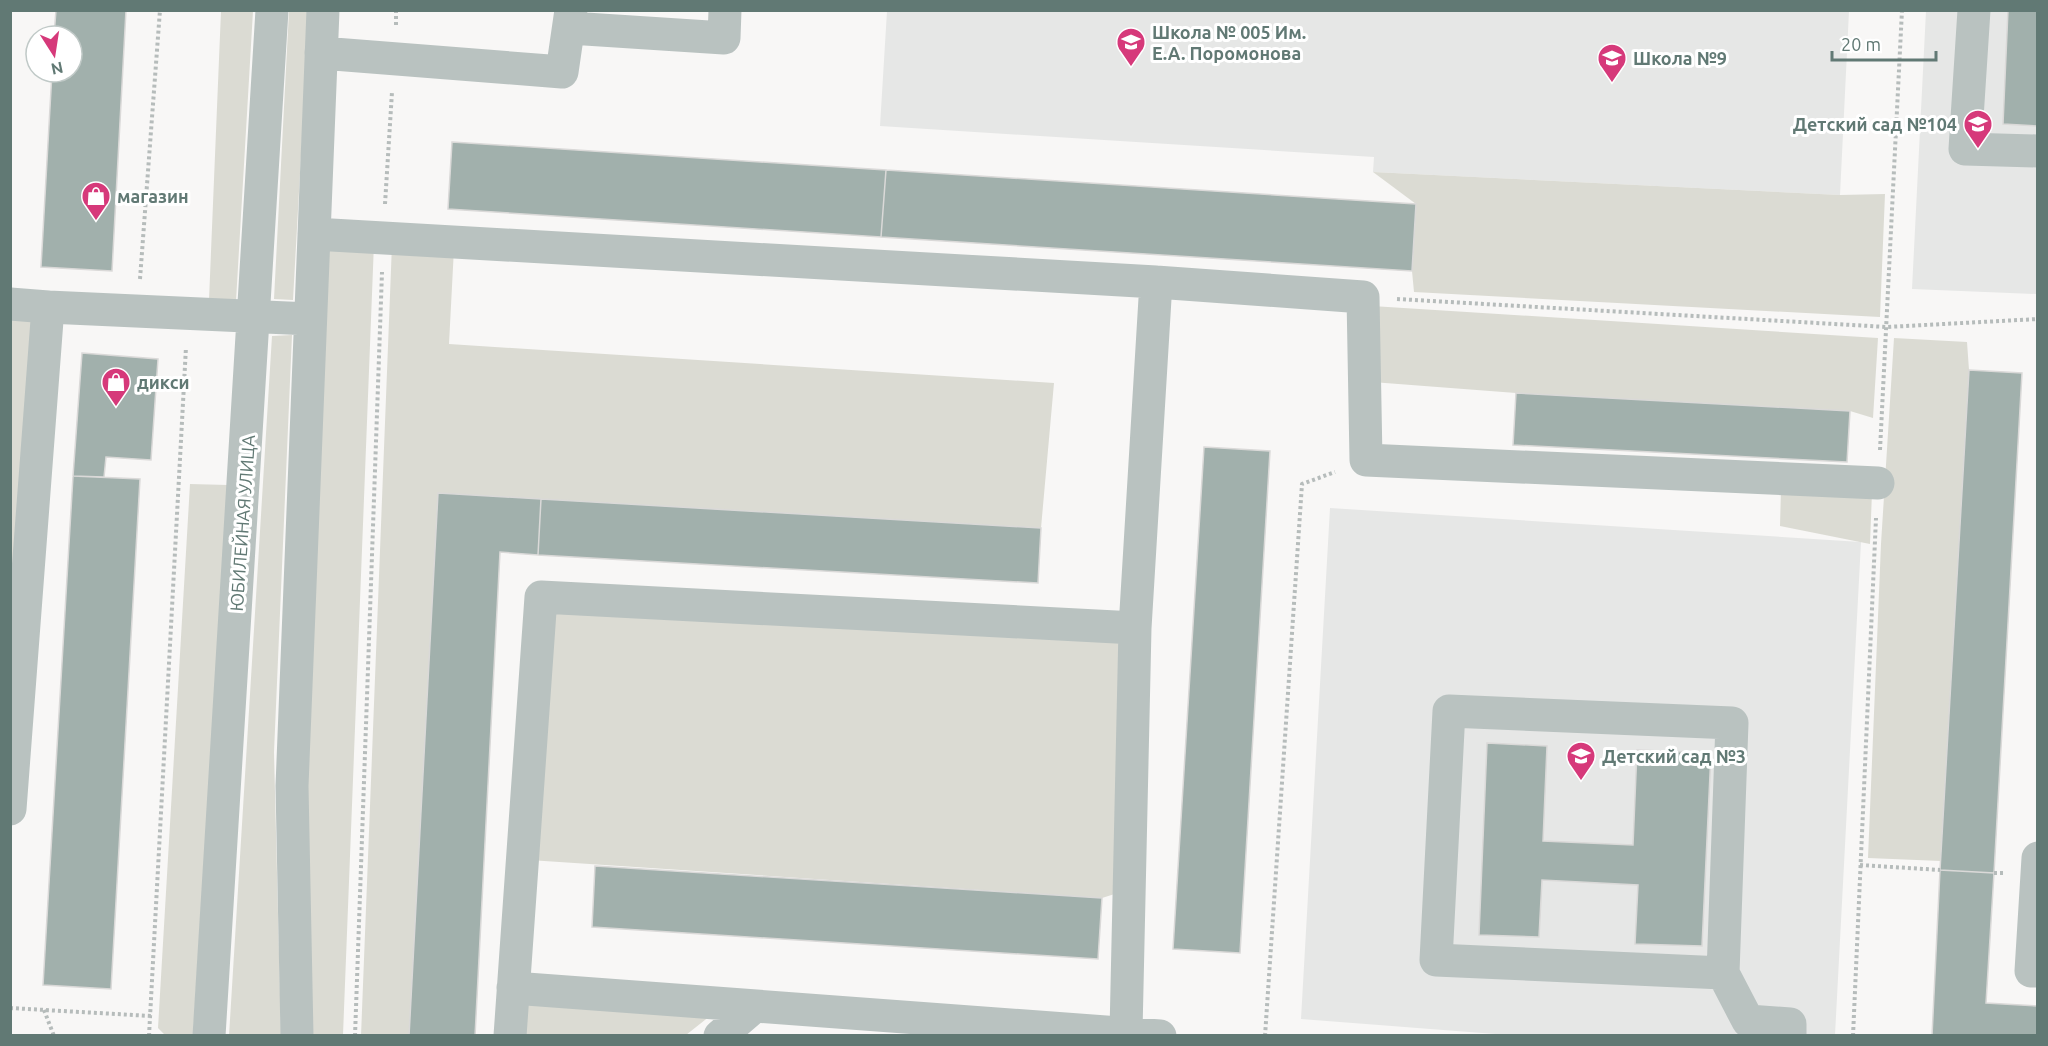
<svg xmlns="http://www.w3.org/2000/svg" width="2048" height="1046" font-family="Ubuntu,sans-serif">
<rect width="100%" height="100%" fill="#f8f7f6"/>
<!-- built -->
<path fill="#e6e7e6" d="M887,11H1849L1840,195L1373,172L1374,157L880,126Z
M1926,11H2037V294L1912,289Z
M1330,508L1861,542L1835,1035L1521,1036L1301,1019Z"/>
<!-- green -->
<path fill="#dbdbd3" d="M221,11H253L236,301L209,300Z
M289,11H309L293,300L274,299Z
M1373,172L1840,195L1885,194L1880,317L1414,292L1412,271L1416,204Z
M326,239L374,243L343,1035L309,1036L305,786Z
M392,244L454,248L449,344L1054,383L1041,528L438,493L409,1035L361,1036Z
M1372,306L1878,338L1873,418L1850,411L1516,393L1372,382Z
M11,310L35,312L11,627Z
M292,335L274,752L281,1035L229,1036L272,336Z
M1894,338L1967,342L1969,370L1941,861L1868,858L1881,544Z
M190,484L228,485L193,1035H165L158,1028Z
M1781,489L1872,492L1870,544L1780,526Z
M548,605L1128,634L1124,891L1102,898L529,860Z
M521,1001L715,1012L686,1035L519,1036Z"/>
<!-- building -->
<path fill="#a1b0ac" stroke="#dad9d8" stroke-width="1.5" d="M56,10H126L112,271L41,267L52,72H72V36H54Z
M2008,10H2038V126L2003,124Z
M452,142L886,170L881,237L448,209Z
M886,170L1416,204L1412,271L881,237Z
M82,353L158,359L151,460L106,457L104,477L73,476Z
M1969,370L2022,373L1994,873L1940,870Z
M1516,393L1850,411L1847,462L1513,445Z
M1204,447L1270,451L1240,953L1173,949Z
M73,476L140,479L111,989L43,985Z
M438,493L541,499L538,555L500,552L475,1036H409Z
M541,499L1041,528L1038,583L538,555Z
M1487,743L1547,746L1543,841L1633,845L1637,750L1711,753L1702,946L1635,944L1638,885L1542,880L1539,937L1479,935Z
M595,866L1102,898L1098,959L592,927Z
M1940,870L1994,873L1986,1003L2038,1006V1036H1932Z"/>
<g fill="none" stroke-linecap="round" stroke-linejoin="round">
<!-- path -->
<path stroke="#b6bcbb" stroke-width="4" stroke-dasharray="3 3" stroke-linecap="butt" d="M396,25V10
M385,204L392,92
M140,279L160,10
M1397,299L1887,327L2038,319
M1880,450L1902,10
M1860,865L1940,870
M1994,873H2003
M10,1008L151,1016
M44,1010L54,1036
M149,1036L186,347
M355,1036L382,272
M1265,1036L1302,484L1335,472
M1853,1036L1876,518"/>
<!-- minor -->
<path stroke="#b9c2c0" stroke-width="33" d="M1974,10L1965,149L2038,151
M570,28L724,38L725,10
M321,53L562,72L571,10
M314,234L1156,282L1363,297L1366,460L1878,483
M10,304L48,307
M10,809L48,307L310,319
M2038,858L2031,971H2038
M1723,973L1436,960L1449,711L1732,723L1723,973L1748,1021L1790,1024V1036
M513,988L1160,1036
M1126,1032L1135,628L1156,282
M209,1036L272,10
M297,1036L292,786L323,10
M510,1036L541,597L1135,628
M720,1036L755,1006"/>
</g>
<!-- icons -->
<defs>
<g id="school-pin" transform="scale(1.5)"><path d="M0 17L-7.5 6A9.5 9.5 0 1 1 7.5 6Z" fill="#d6397a" stroke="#fff"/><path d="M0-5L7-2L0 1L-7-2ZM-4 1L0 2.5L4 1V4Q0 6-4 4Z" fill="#fff"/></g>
<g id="shop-pin" transform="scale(1.5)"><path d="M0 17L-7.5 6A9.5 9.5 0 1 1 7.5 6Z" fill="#d6397a" stroke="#fff"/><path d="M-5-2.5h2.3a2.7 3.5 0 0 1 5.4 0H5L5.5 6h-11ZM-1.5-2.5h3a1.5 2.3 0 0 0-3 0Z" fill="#fff"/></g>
</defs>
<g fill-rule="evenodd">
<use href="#school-pin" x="1131" y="42"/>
<use href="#school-pin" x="1612" y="58"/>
<use href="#school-pin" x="1978" y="124"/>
<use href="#shop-pin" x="96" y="196"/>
<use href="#shop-pin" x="116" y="382"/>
<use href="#school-pin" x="1581" y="756"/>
</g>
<g text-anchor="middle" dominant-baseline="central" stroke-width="6" stroke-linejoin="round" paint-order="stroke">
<!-- poi labels -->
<g font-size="18" font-weight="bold" fill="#617974" stroke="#fff" text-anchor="start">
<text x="1152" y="32">Школа № 005 Им.<tspan x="1152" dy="21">Е.А. Поромонова</tspan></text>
<text x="1633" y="58">Школа №9</text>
<text x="1957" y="124" text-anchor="end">Детский сад №104</text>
<text x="117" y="196">магазин</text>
<text x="137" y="382">дикси</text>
<text x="1602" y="756">Детский сад №3</text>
</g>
<!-- street labels -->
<g font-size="18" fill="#617974" stroke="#fff">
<text transform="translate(242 523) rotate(-86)">ЮБИЛЕЙНАЯ УЛИЦА</text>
</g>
</g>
<!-- border -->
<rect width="2048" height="1046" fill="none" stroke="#617974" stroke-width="24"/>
<!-- north arrow -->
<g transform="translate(54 54) rotate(168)"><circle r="28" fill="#ffffff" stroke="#c0c9c7" stroke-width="1.5"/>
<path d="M0-4.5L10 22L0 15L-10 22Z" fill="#d6397a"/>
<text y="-9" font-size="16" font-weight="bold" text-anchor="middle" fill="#617974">N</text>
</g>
<!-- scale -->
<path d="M1832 51v9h104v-9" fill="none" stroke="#617974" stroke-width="3"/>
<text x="1841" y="51" font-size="18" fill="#617974" stroke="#ffffff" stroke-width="4.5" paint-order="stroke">20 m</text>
</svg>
